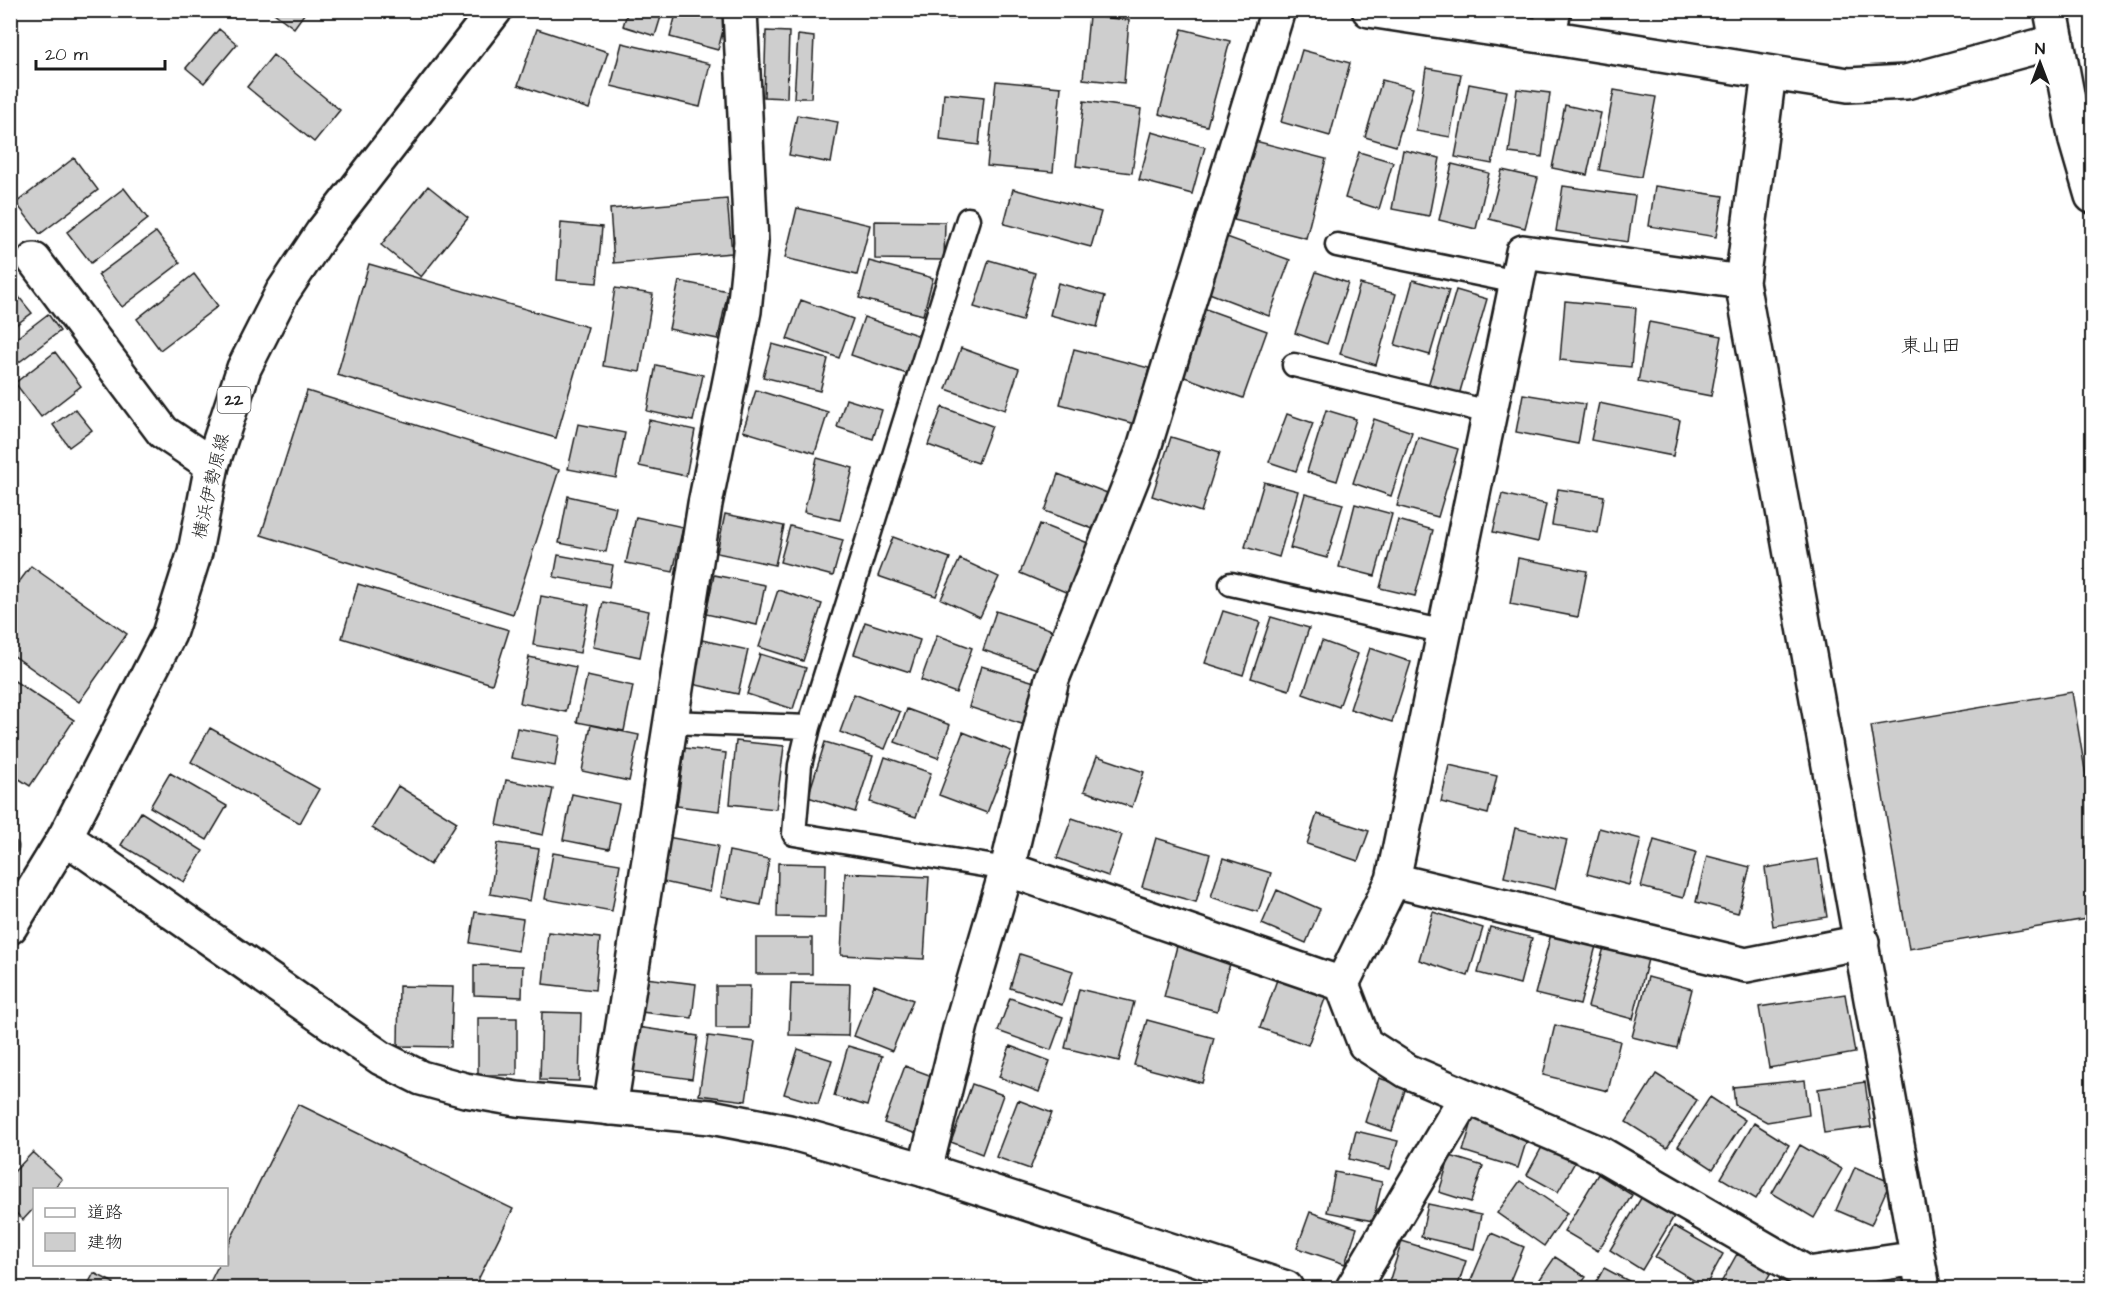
<svg xmlns="http://www.w3.org/2000/svg" width="2103" height="1299" font-family="'Architects Daughter','Klee One',sans-serif">
<rect width="100%" height="100%" fill="#fff"/>
<filter id="ink" filterUnits="userSpaceOnUse"><feTurbulence type="fractalNoise" baseFrequency=".0167" numOctaves="2"/><feDisplacementMap in="SourceGraphic" scale="12" xChannelSelector="R" yChannelSelector="G"/><feConvolveMatrix kernelMatrix="1 2 1 2 8 2 1 2 1" color-interpolation-filters="sRGB"/></filter>
<g filter="url(#ink)">
<g fill="none" stroke-linecap="round" stroke-linejoin="round">
<!-- stream -->
<path stroke="#7a7a7a" stroke-width="14" d="M10,846L13,847"/>
</g>
<!-- building -->
<path fill="#cecece" stroke="#1c1c1c" stroke-width="1.5" d="M270,10H307L294,28Z
M628,10H663L655,36L623,26Z
M677,10H728L718,50L670,37Z
M859,10H917L916,18Z
M927,10H954V19H927Z
M1089,16L1129,20L1124,83L1083,79Z
M219,29L237,44L204,83L186,68Z
M537,29L608,52L589,109L518,85Z
M1182,29L1230,41L1207,126L1159,114Z
M766,31L789,32L787,98L764,97Z
M798,35L814,37L811,98H794Z
M622,43L710,64L700,107L611,86Z
M1302,50L1350,63L1330,136L1281,122Z
M273,55L340,110L314,142L247,87Z
M1426,68L1461,74L1450,137L1416,131Z
M1382,80L1413,88L1396,146L1365,137Z
M996,81L1061,87L1053,172L987,166Z
M1469,84L1507,91L1492,164L1455,157Z
M1517,89L1550,93L1542,157L1509,153Z
M1614,90L1656,97L1641,177L1599,170Z
M944,93L984,97L979,145L940,140Z
M1084,101L1141,109L1132,173L1076,166Z
M1565,105L1601,113L1587,175L1552,168Z
M797,115L838,122L831,163L789,155Z
M1152,132L1205,147L1192,194L1139,180Z
M1255,141L1326,159L1306,238L1234,220Z
M1403,150L1440,158L1429,216L1392,209Z
M1359,152L1393,162L1379,209L1345,198Z
M74,158L98,190L40,234L16,203Z
M1452,164L1489,173L1476,229L1439,220Z
M1502,170L1538,178L1525,228L1489,219Z
M428,186L468,218L421,277L381,245Z
M1563,186L1635,196L1628,242L1556,231Z
M1655,186L1723,196L1716,237L1649,226Z
M124,188L148,219L91,263L67,232Z
M1013,189L1101,212L1091,247L1004,224Z
M727,199L732,253L614,263L610,209Z
M797,208L870,225L857,275L785,258Z
M875,221L945,222L944,260L875,259Z
M561,223L602,227L597,283L557,280Z
M156,232L180,263L122,307L98,275Z
M1224,236L1290,260L1269,316L1204,291Z
M989,260L1035,273L1022,321L974,307Z
M869,261L933,278L923,315L859,298Z
M369,264L588,327L556,438L337,375Z
M1316,272L1348,283L1327,344L1295,333Z
M194,274L218,306L160,350L137,319Z
M1413,280L1449,290L1430,355L1395,345Z
M679,281L728,291L718,339L669,329Z
M1058,283L1105,296L1097,327L1050,315Z
M1360,284L1396,294L1376,365L1340,354Z
M10,286L32,313L10,329Z
M615,288L653,294L640,372L603,366Z
M1456,290L1487,299L1459,395L1428,386Z
M801,300L853,319L839,358L787,339Z
M1565,301L1636,308L1631,367L1560,360Z
M1203,308L1267,331L1243,398L1179,375Z
M48,314L60,331L10,369V343Z
M864,317L920,336L907,374L851,355Z
M1649,322L1722,336L1711,396L1638,382Z
M772,344L828,359L820,391L763,377Z
M961,348L1019,369L1005,410L946,389Z
M1074,349L1149,368L1135,424L1060,404Z
M55,352L81,386L41,417L15,383Z
M656,365L703,375L693,421L647,411Z
M756,390L828,412L815,453L743,431Z
M307,391L559,470L513,614L261,535Z
M1523,394L1585,404L1578,444L1516,432Z
M846,399L882,410L873,439L837,427Z
M1599,403L1680,420L1673,456L1591,440Z
M942,407L992,426L978,463L928,445Z
M75,409L92,430L69,447L53,425Z
M1326,410L1356,419L1337,481L1307,472Z
M1287,414L1313,423L1296,471L1269,462Z
M1374,419L1412,432L1391,496L1353,483Z
M649,420L695,430L686,476L639,466Z
M578,424L625,433L616,478L568,469Z
M1171,437L1220,452L1201,512L1152,496Z
M1418,437L1458,449L1438,517L1397,506Z
M817,458L853,468L840,520L804,512Z
M1058,474L1115,496L1101,532L1045,511Z
M1264,482L1298,491L1279,557L1245,547Z
M1558,489L1604,496L1598,533L1552,525Z
M1305,494L1343,504L1327,558L1290,548Z
M1502,494L1546,504L1538,542L1493,532Z
M568,496L616,507L606,552L559,543Z
M1355,504L1392,514L1375,576L1339,567Z
M725,514L784,526L775,565L717,553Z
M636,517L683,527L673,572L626,563Z
M1398,520L1433,530L1415,596L1380,588Z
M1040,524L1088,543L1068,593L1020,573Z
M790,526L843,540L833,576L780,562Z
M893,537L950,558L936,596L878,576Z
M558,555L613,565L609,587L554,577Z
M1518,558L1587,571L1578,617L1510,604Z
M960,559L999,577L980,617L941,599Z
M31,566L127,634L79,702L10,653V594Z
M714,575L765,585L757,625L706,614Z
M358,584L509,630L492,684L342,638Z
M778,590L822,604L803,661L759,647Z
M541,596L589,605L580,653L533,645Z
M603,602L649,611L640,657L593,647Z
M996,611L1058,632L1044,671L983,650Z
M1223,611L1260,622L1243,675L1205,663Z
M1271,617L1309,628L1289,690L1251,678Z
M865,622L920,640L910,672L854,654Z
M937,635L972,648L956,693L921,680Z
M702,640L748,650L738,694L692,684Z
M1322,641L1358,654L1339,707L1303,694Z
M1370,648L1411,662L1392,722L1350,709Z
M760,654L806,668L793,709L747,694Z
M529,657L576,667L566,712L520,703Z
M981,666L1038,683L1025,725L969,707Z
M587,676L633,686L624,731L577,722Z
M10,678L74,720L30,786L10,773Z
M2072,692L2092,812V918L1909,949L1871,726Z
M854,694L900,712L885,749L840,732Z
M907,709L950,725L938,758L895,742Z
M591,725L639,735L629,781L582,771Z
M210,728L319,789L300,823L191,762Z
M517,728L560,736L555,766L511,758Z
M963,732L1011,751L987,813L939,795Z
M736,741L784,746L776,809L730,804Z
M825,742L873,756L855,812L808,797Z
M685,748L726,753L719,811L677,806Z
M1097,756L1144,772L1132,807L1084,791Z
M885,757L931,773L916,817L870,802Z
M1449,765L1497,776L1488,814L1441,802Z
M170,773L227,806L207,840L150,807Z
M506,780L553,789L543,835L497,825Z
M398,786L457,822L430,865L372,828Z
M572,794L619,804L609,849L563,840Z
M141,812L203,851L184,882L121,845Z
M1317,814L1369,831L1358,861L1307,844Z
M1072,818L1122,835L1108,876L1057,858Z
M1515,828L1567,840L1555,889L1504,877Z
M1599,828L1641,839L1629,885L1587,874Z
M667,837L718,846L710,892L659,881Z
M1156,838L1210,854L1196,902L1142,887Z
M1654,840L1696,852L1683,898L1641,887Z
M498,843L539,849L530,901L490,894Z
M729,851L769,859L761,905L721,897Z
M553,853L620,864L612,911L545,899Z
M1707,856L1750,867L1738,913L1696,902Z
M1223,858L1271,873L1258,912L1211,897Z
M1818,859L1827,917L1773,926L1765,868Z
M778,863L826,864L825,918L777,917Z
M845,873L929,877L924,959L841,955Z
M1277,890L1320,909L1306,943L1262,924Z
M475,912L523,919L518,951L470,943Z
M1433,912L1483,928L1468,976L1419,960Z
M1490,927L1532,938L1520,984L1478,973Z
M548,932L600,938L595,990L543,984Z
M1551,934L1596,946L1580,1005L1535,994Z
M756,938H812V974H756Z
M1177,946L1231,960L1217,1011L1164,997Z
M1604,947L1648,959L1633,1019L1588,1007Z
M1020,954L1073,971L1062,1005L1010,988Z
M474,965L523,966L522,997L474,995Z
M1280,971L1329,988L1308,1045L1260,1028Z
M1648,977L1692,989L1677,1048L1632,1037Z
M645,978L696,984L692,1018L641,1012Z
M791,983L850,984L848,1036L789,1035Z
M874,985L913,1000L892,1051L854,1036Z
M399,986L453,987L451,1047L398,1046Z
M716,986H750L749,1028H716Z
M1079,989L1134,1002L1119,1061L1065,1048Z
M1845,994L1855,1053L1769,1068L1759,1007Z
M1010,998L1063,1017L1051,1050L998,1031Z
M542,1012L581,1013L579,1081L540,1080Z
M478,1018H517V1075H478Z
M1147,1020L1214,1038L1202,1083L1134,1065Z
M1555,1025L1620,1041L1608,1091L1543,1075Z
M637,1027L698,1036L692,1079L631,1071Z
M708,1036L755,1042L746,1101L699,1095Z
M848,1046L882,1056L867,1106L834,1096Z
M1010,1046L1050,1061L1039,1092L999,1077Z
M798,1049L832,1060L818,1104L784,1094Z
M905,1066L940,1079L920,1135L884,1123Z
M1656,1074L1697,1100L1667,1148L1626,1122Z
M1379,1078L1406,1087L1392,1131L1365,1122Z
M1805,1080L1809,1115L1767,1122L1735,1105L1733,1087Z
M1865,1082L1871,1127L1824,1133L1818,1089Z
M972,1084L1003,1095L982,1154L951,1142Z
M1710,1097L1745,1120L1713,1169L1678,1146Z
M1018,1100L1052,1113L1030,1169L996,1157Z
M298,1104L513,1209L474,1288H214L208,1286L219,1264H226V1249Z
M1473,1119L1528,1136L1518,1168L1463,1151Z
M1754,1123L1789,1145L1756,1199L1721,1178Z
M1356,1131L1398,1141L1390,1169L1349,1159Z
M1543,1145L1575,1162L1558,1192L1527,1175Z
M1800,1145L1842,1169L1814,1218L1772,1193Z
M33,1152L62,1179L53,1190H34V1208L23,1220L10,1207V1176Z
M1450,1156L1483,1166L1471,1202L1439,1192Z
M1855,1167L1890,1182L1871,1225L1836,1210Z
M1335,1172L1382,1182L1373,1221L1327,1212Z
M1598,1174L1632,1195L1598,1251L1564,1231Z
M1520,1181L1567,1213L1544,1246L1497,1213Z
M1647,1188L1679,1208L1642,1270L1610,1250Z
M1428,1204L1481,1215L1474,1249L1421,1237Z
M1310,1212L1357,1228L1345,1264L1297,1248Z
M1674,1226L1723,1254L1705,1287L1655,1257Z
M1491,1233L1524,1247L1507,1288H1477L1469,1285Z
M1402,1241L1466,1261L1457,1288H1409L1389,1282Z
M1737,1254L1771,1272L1762,1288H1718Z
M1555,1257L1586,1277L1578,1288H1534Z
M1604,1268L1640,1287L1639,1288H1593Z
M94,1273L114,1283L111,1288H86Z
M1781,1279L1798,1288H1775Z"/>
<g fill="none" stroke-linecap="round" stroke-linejoin="round">
<!-- lane casing -->
<g stroke="#1c1c1c" stroke-width="27">
<path id="lane" d="M968,219L809,727L800,765L794,834L1007,869
M1337,245L1517,282
M1294,365L1489,412
M1231,584L1445,632
M669,722L809,727"/>
</g>
<!-- street casing -->
<g stroke="#1c1c1c" stroke-width="38">
<path id="street" d="M1548,37L1554,10
M1769,73L1742,282L1923,1288
M34,260L163,432L212,465
M1007,869L1342,984L1365,1044L1407,1071L1601,1154L1808,1274L1918,1258
M1393,880L1746,965L1862,942
M1342,984L1393,880L1523,252L1742,282
M610,1108L705,504L744,311L751,242L740,10
M925,1170L961,1025L1007,869L1052,679L1143,451L1278,10
M1353,1288L1466,1097"/>
</g>
<!-- secondary casing -->
<g stroke="#1c1c1c" stroke-width="38">
<path id="secondary" d="M1369,10L1548,37L1848,85L1906,82L2057,41
M65,837L381,1058L421,1078L465,1090L517,1099L711,1117L789,1132L925,1170L1286,1288"/>
</g>
<!-- primary casing -->
<g stroke="#1c1c1c" stroke-width="38">
<path id="primary" d="M2051,10L2076,141L2092,196
M10,927L65,837L169,634L195,552L212,465L244,368L282,293L322,233L495,10"/>
</g>
<!-- lane -->
<use href="#lane" stroke="#fff" stroke-width="22"/>
<!-- street -->
<use href="#street" stroke="#fff" stroke-width="33"/>
<!-- secondary -->
<use href="#secondary" stroke="#fff" stroke-width="33"/>
<!-- primary -->
<use href="#primary" stroke="#fff" stroke-width="33"/>
</g>
</g>
<g text-anchor="middle" dominant-baseline="central" stroke-width="4.5" stroke-linejoin="round" paint-order="stroke">
<!-- shield labels -->
<rect fill="#fff" stroke="#606060" stroke-width="1.5" x="217.5" y="387" width="33" height="26" rx="4.5"/>
<g font-size="16" font-weight="bold" fill="#1c1c1c">
<text x="234" y="400">22</text>
</g>
<!-- street labels -->
<g font-size="18" fill="#1c1c1c" stroke="#fff">
<text transform="translate(211 486) rotate(-77)">横浜伊勢原線</text>
</g>
<!-- neighbourhood labels -->
<g font-size="20" fill="#1c1c1c" stroke="#fff">
<text x="1931" y="346">東山田</text>
</g>
</g>
<!-- margin -->
<rect width="2103" height="1299" fill="none" stroke="#fff" stroke-width="36"/>
<rect x="18" y="18" width="2067" height="1263" fill="none" stroke="#1c1c1c" stroke-width="2" filter="url(#ink)"/>
<!-- legend -->
<rect x="33" y="1188" width="195" height="78" fill="#ffffff" stroke="#a4a4a4" stroke-width="1.5"/>
<rect x="45" y="1208" width="30" height="9" fill="#ffffff" stroke="#a4a4a4" stroke-width="1.5"/>
<text x="87" y="1218" font-size="18" fill="#1c1c1c">道路</text>
<rect x="45" y="1233" width="30" height="18" fill="#cecece" stroke="#a4a4a4" stroke-width="1.5"/>
<text x="87" y="1248" font-size="18" fill="#1c1c1c">建物</text>
<!-- north arrow -->
<g transform="translate(2040 63)" stroke="#ffffff" stroke-width="4.5" paint-order="stroke">
<path d="M0-4.5L10 22L0 15L-10 22Z" fill="#1c1c1c"/>
<text y="-9" font-size="16" font-weight="bold" text-anchor="middle" fill="#1c1c1c">N</text>
</g>
<!-- scale -->
<path d="M36 60v9h129v-9" fill="none" stroke="#1c1c1c" stroke-width="3"/>
<text x="45" y="60" font-size="18" fill="#1c1c1c" stroke="#ffffff" stroke-width="4.5" paint-order="stroke">20 m</text>
</svg>
